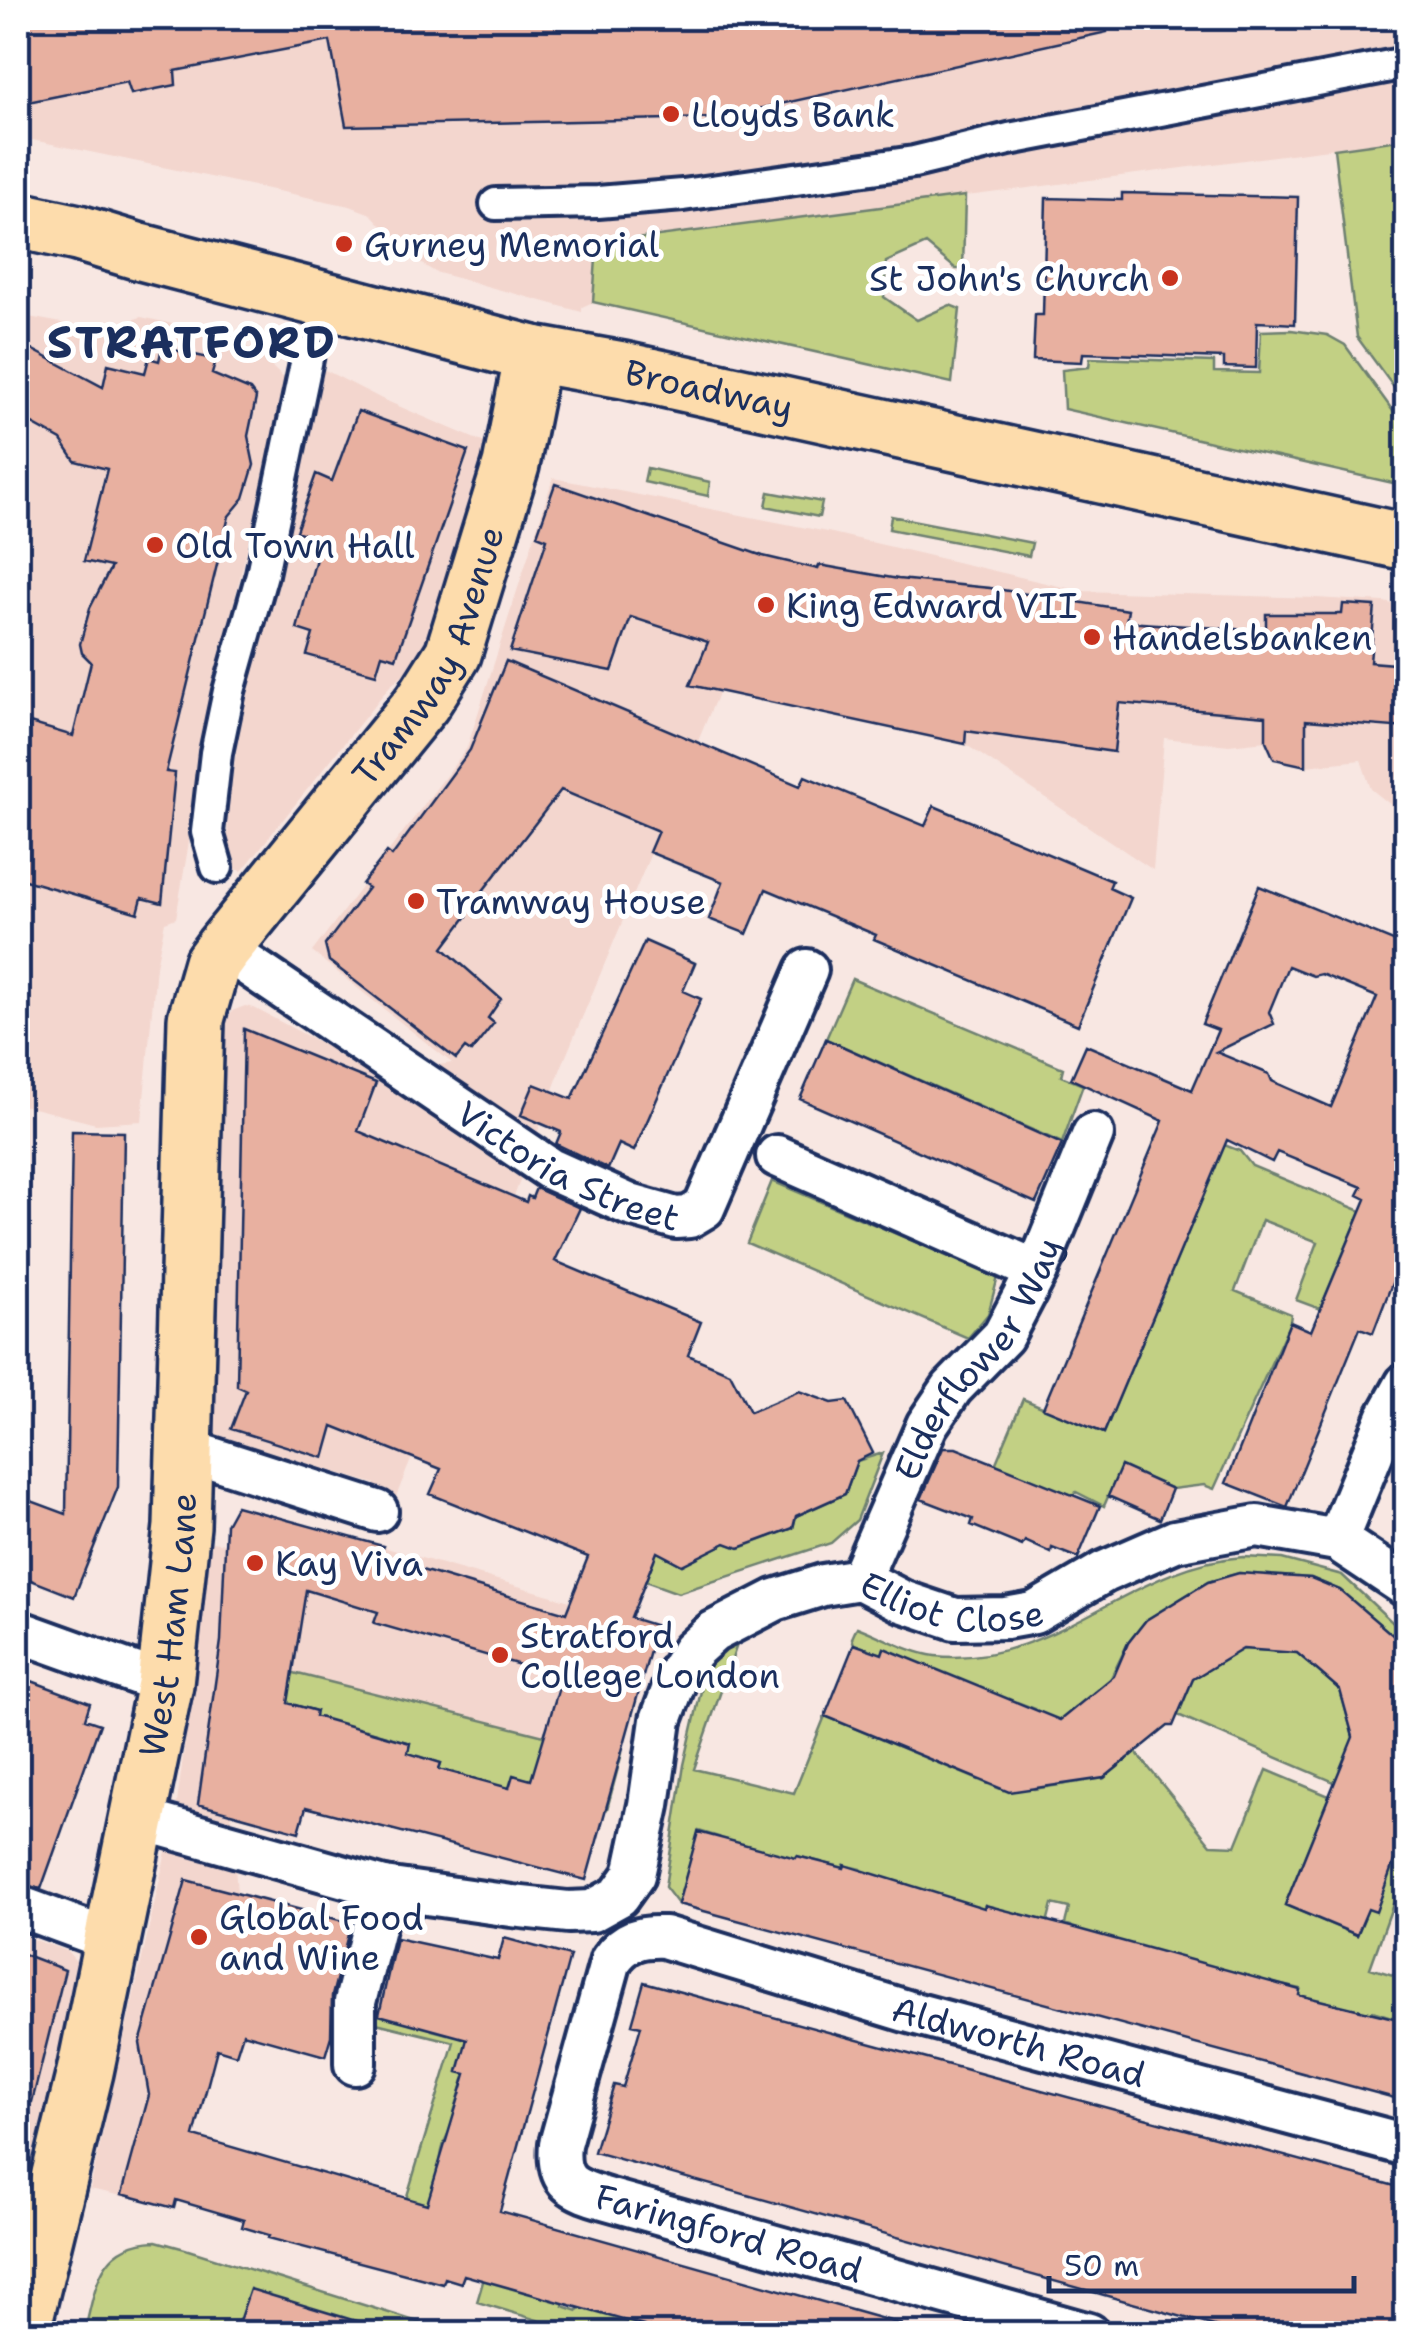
<svg xmlns="http://www.w3.org/2000/svg" width="1424" height="2351" font-family="'Shantell Sans',sans-serif">
<rect width="100%" height="100%" fill="#f8e7e2"/>
<filter id="ink" filterUnits="userSpaceOnUse"><feTurbulence type="fractalNoise" baseFrequency=".01" numOctaves="2"/><feDisplacementMap in="SourceGraphic" scale="20" xChannelSelector="R" yChannelSelector="G"/><feConvolveMatrix kernelMatrix="1 2 1 2 8 2 1 2 1" color-interpolation-filters="sRGB"/></filter>
<g filter="url(#ink)">
<!-- built -->
<path fill="#f3d6ce" d="M18,18H1406V139L598,244L593,302L582,307V312L435,272L412,258L371,214L350,206L18,137Z
M18,315L100,330L141,317L200,330L254,350L288,382L221,655L176,918L165,922L156,966L142,1121L96,1124L18,1104Z
M319,367L382,399L487,444L456,558L421,658L389,687L242,871L235,869L228,846L227,812L246,684Z
M553,478L832,533L1080,591L1316,598L1384,602L1406,607V817L1371,789L1361,760L1306,766L1274,759L1266,741L1229,745L1164,738L1153,870L965,744L719,691L561,1068L480,1290L393,1504L373,1497L375,1484L213,1436L225,1025L232,1011L245,1006L254,1008L380,1074L452,1063L312,952L467,748Z
M244,1507L657,1626L622,1753L546,1731L544,1736L286,1671L231,1813L237,1893L164,2205L90,2189L177,1803L211,1542L226,1544L228,1519L234,1511Z
M18,1934L67,1951L82,1968L18,2211Z"/>
<!-- green -->
<path fill="#c2d084" stroke="#6e8071" stroke-width="2.5" d="M1406,139V404L1357,337L1334,149Z
M965,196L963,269H956L926,244L886,262L884,297L917,320L950,305L960,309L952,383L593,302L597,244Z
M1291,330L1327,335L1345,345L1406,429V486L1064,409L1062,370L1089,367L1090,358L1214,362V372L1259,373L1261,331Z
M647,468L710,482L708,496L644,482Z
M769,492L822,502L819,517L766,506Z
M891,516L1032,543L1029,556L889,529Z
M852,979L1063,1068L1061,1076L1083,1085L1062,1143L826,1039Z
M1165,1122L1240,1151L1252,1166L1361,1211L1320,1309L1296,1300L1318,1242L1262,1220L1235,1291L1291,1314L1290,1322L1214,1489L1204,1485L1172,1489L1121,1467L1104,1506L1076,1492L1074,1496L995,1465L1023,1399L1104,1433L1215,1168L1154,1142Z
M772,1181L998,1277L988,1314L968,1338L747,1243Z
M883,1453L857,1520L831,1543L678,1593L645,1581L654,1560L648,1547L682,1565L726,1543L740,1548L793,1528L796,1516L845,1494L857,1461Z
M1243,1557L1282,1559L1342,1575L1406,1635V1655L1395,1637L1340,1590L1311,1578L1239,1573L1208,1582L1146,1620L1128,1643L1090,1721L1040,1734L1035,1709L1017,1702L1013,1708L884,1649L882,1654L854,1644L852,1638L857,1627C881,1636 910,1653 935,1656C1054,1668 1130,1564 1243,1557Z
M742,1630L694,1769L794,1793L825,1716L1003,1790L1008,1778L1034,1789L1104,1778L1136,1752L1211,1845L1236,1846L1267,1770L1329,1796L1285,1905L1357,1935L1395,1840L1403,1843L1406,1834V1909L1393,1904L1370,1968L1406,1979V2019L1398,2017L1393,2034L1387,2033L1392,2017L1373,2011L1364,2044L1290,2028L1300,1989L1068,1940L1071,1926L1065,1924L1069,1908L1052,1904L1047,1923L985,1905L975,1942L907,1884L860,1874L861,1869L844,1865L834,1904L836,1866L797,1856L787,1891L716,1851L719,1837L699,1831L678,1904L665,1887L684,1765L707,1665Z
M1243,1649L1297,1653L1340,1690L1355,1744L1334,1782L1178,1715L1193,1679Z
M286,1671L544,1736L546,1730L622,1753L607,1809L514,1775L509,1789L437,1776L441,1763L419,1756L399,1783L410,1743L366,1730L355,1769L309,1738L316,1711L280,1701Z
M458,1998L473,2056L463,2054L458,2071L487,2080H464L454,2112L461,2115C432,2147 439,2180 448,2218L404,2206L454,2042L368,2021L370,2013L434,2019L432,2030L447,2034Z
M156,2241L185,2249L453,2333L84,2334C96,2287 98,2243 156,2241Z
M487,2268L571,2277L563,2306L578,2311L580,2307L674,2333H581L477,2302Z"/>
<!-- building -->
<path fill="#e8b0a0" stroke="#1b2f5e" stroke-width="2.5" fill-rule="evenodd" d="M18,18H1106L1107,32L717,118L346,126L330,41L175,71L176,85L131,94L127,82L18,104Z
M1122,193L1298,197L1295,324L1257,322L1256,368L1224,367V358L1083,353L1082,362L1033,360L1035,315H1043L1046,198L1122,200Z
M18,342L103,387L108,364L145,373L149,358L159,361L162,347L216,360L212,374L250,390L256,398L248,436L254,465L244,498L229,516L166,772L175,773L162,903L142,898L138,913L18,878V726L28,729L30,723L73,736L91,662L82,653L80,644L90,608L111,567L84,561L107,469L75,461L61,440L18,416Z
M358,411L468,451L396,658L382,654L376,674L307,655L313,634L297,629L321,540L296,531L316,474L332,481Z
M555,484L763,556L818,569L819,565L898,579L990,588L1128,610L1126,622L1266,631V614H1342L1343,604L1375,606L1370,662L1406,665V728L1306,720V766L1274,759L1266,741V716L1119,703L1114,752L966,731L965,744L690,685L708,642L631,617L612,671L510,651L547,539L537,535Z
M506,661L800,786L805,776L925,826L934,806L1112,881L1109,888L1131,898L1078,1025L874,939L876,935L766,889L747,934L709,919L723,882L649,852L658,831L561,790L465,914L467,916L443,948L501,999L488,1018L494,1023L471,1052L465,1048L456,1059L329,961L325,945L368,888L362,884L387,852L392,856L470,750Z
M1259,886L1398,943L1406,927V1247L1373,1333L1360,1328L1287,1507L1226,1483L1290,1322L1311,1331L1366,1199L1358,1195L1362,1187L1277,1152L1272,1162L1227,1140L1104,1433L1043,1408L1163,1121L1071,1079L1086,1045L1192,1090L1218,1030L1202,1024ZM1288,966L1313,976L1321,974L1377,997L1331,1107L1272,1081L1269,1074L1216,1052L1274,1024L1269,1012Z
M645,941L695,963L683,991L701,999L634,1151L619,1144L608,1169L556,1144L561,1132L521,1115L534,1084L572,1099Z
M244,1029L376,1083L358,1131L526,1202L528,1196L532,1198L536,1188L580,1208L555,1261L701,1322L688,1355L730,1373L750,1412L799,1391L832,1403L847,1401L873,1453L857,1461L845,1494L796,1516L793,1528L739,1548L726,1543L682,1565L657,1552L631,1618L657,1626L586,1880L306,1807L299,1832L198,1804L221,1641L226,1524L236,1506L383,1546L378,1557L566,1613L588,1557L430,1494L441,1469L333,1426L324,1458L231,1429L246,1390L237,1386ZM306,1590L378,1612L374,1623L562,1677L531,1780L513,1775L509,1788L439,1769L441,1763L408,1753L410,1743L315,1716L316,1711L288,1703Z
M826,1039L1062,1144L1036,1203L800,1099Z
M72,1131L124,1132L118,1487L74,1597L18,1575V1496L66,1514Z
M943,1448H956L1100,1506L1078,1558L1052,1548L1051,1553L1025,1541L1022,1546L971,1525L973,1519L921,1499Z
M1121,1466L1172,1489L1160,1519L1108,1496Z
M1239,1573L1311,1578L1340,1590L1395,1637L1406,1655V1827L1376,1912L1368,1909L1357,1935L1285,1905L1353,1737L1340,1690L1297,1653L1243,1649L1193,1679L1173,1726H1168L1104,1778L1009,1792L825,1716L854,1644L882,1654L884,1648L1060,1720L1114,1676L1128,1643L1146,1620L1208,1582Z
M29,1680L90,1703L85,1719L100,1724L41,1889L18,1883V1710Z
M698,1832L796,1858L797,1856L844,1868L845,1865L984,1908L985,1905L1071,1927L1300,1990L1299,1995L1406,2021V2101L678,1904Z
M186,1880L351,1923L332,1996L331,2036L325,2056L243,2033L236,2055L217,2049L194,2136L427,2204L466,2074L458,2072L467,2039L379,2015L396,1938L498,1960L504,1938L570,1956L500,2211L901,2324L900,2334H672L464,2275L461,2283L445,2278L443,2284L268,2238L269,2235L242,2227L244,2220L176,2200L174,2208L122,2194L149,2095L140,2043Z
M18,1952L65,1970L32,2102L18,2101Z
M644,1982L1406,2189V2334H1243L594,2152L614,2085L623,2087L641,2026L632,2024Z
M250,2289L369,2325L368,2334H263L238,2324Z"/>
<g fill="none" stroke-linecap="round" stroke-linejoin="round">
<!-- pedestrian casing -->
<g stroke="#1b2f5e" stroke-width="38">
<path id="pedestrian" d="M496,204L598,202L683,195L914,162L1009,139L1406,63
M217,867L207,832L216,753L229,691L262,574L308,354"/>
</g>
<!-- minor casing -->
<g stroke="#1b2f5e" stroke-width="48">
<g id="minor">
<path id="s1" d="M223,948L550,1169L630,1205L676,1218L689,1217L704,1208L807,970"/>
<path d="M777,1156L1037,1271"/>
<path d="M184,1449L377,1511"/>
<path d="M1337,1540L1387,1418L1406,1384"/>
<path id="s2" d="M860,1579L927,1425L952,1388L1003,1336L1037,1271L1093,1134"/>
<path d="M18,1631L165,1684"/>
<path id="s3" d="M139,1819L384,1888L512,1906L568,1912L592,1911L619,1896L634,1875L649,1805L661,1720L679,1672L692,1651L713,1632L775,1600L823,1585L860,1579L902,1601L955,1619L1006,1618L1034,1613L1104,1572L1175,1541L1257,1526L1337,1540L1406,1586"/>
<path d="M18,1906L113,1941"/>
<path d="M355,2064V2002L384,1888"/>
<path id="s4" d="M1089,2334L607,2199C573,2189 556,2184 560,2144L611,1960C625,1940 640,1936 664,1937L906,2011L1406,2145"/>
</g>
</g>
<!-- primary casing -->
<g stroke="#1b2f5e" stroke-width="62">
<g id="primary">
<path id="s5" d="M18,220L78,233L137,251L533,354L623,370L1406,542"/>
<path id="s6" d="M21,2334L85,2072L165,1684L182,1526L196,1019L212,963L223,948L422,703L453,654L511,465L533,354"/>
</g>
</g>
<!-- pedestrian -->
<use href="#pedestrian" stroke="#fff" stroke-width="30"/>
<!-- minor -->
<use href="#minor" stroke="#fff" stroke-width="40"/>
<!-- primary -->
<use href="#primary" stroke="#fddcac" stroke-width="55"/>
</g>
</g>
<!-- markers -->
<g fill="#c8321e" stroke="#fff" stroke-width="4">
<circle cx="671" cy="114" r="10"/>
<circle cx="344" cy="244" r="10"/>
<circle cx="1170" cy="278" r="10"/>
<circle cx="155" cy="545" r="10"/>
<circle cx="766" cy="605" r="10"/>
<circle cx="1092" cy="637" r="10"/>
<circle cx="416" cy="901" r="10"/>
<circle cx="255" cy="1563" r="10"/>
<circle cx="500" cy="1655" r="10"/>
<circle cx="199" cy="1937" r="10"/>
</g>
<g text-anchor="middle" dominant-baseline="central" stroke-width="10" stroke-linejoin="round" paint-order="stroke">
<!-- poi labels -->
<g font-size="35" fill="#1b2f5e" stroke="#fff" text-anchor="start">
<text x="691" y="114">Lloyds Bank</text>
<text x="364" y="244">Gurney Memorial</text>
<text x="1150" y="278" text-anchor="end">St John's Church</text>
<text x="175" y="545">Old Town Hall</text>
<text x="786" y="605">King Edward VII</text>
<text x="1112" y="637">Handelsbanken</text>
<text x="436" y="901">Tramway House</text>
<text x="275" y="1563">Kay Viva</text>
<text x="520" y="1635">Stratford<tspan x="520" dy="40">College London</tspan></text>
<text x="219" y="1917">Global Food<tspan x="219" dy="40">and Wine</tspan></text>
</g>
<!-- street labels -->
<g font-size="35" fill="#1b2f5e" stroke="#fff">
<text stroke="none"><textPath href="#s5" startOffset="712">Broadway</textPath></text>
<text stroke="none"><textPath href="#s6" startOffset="1770">Tramway Avenue</textPath></text>
<text stroke="none"><textPath href="#s1" startOffset="410">Victoria Street</textPath></text>
<text stroke="none"><textPath href="#s2" startOffset="252">Elderflower Way</textPath></text>
<text stroke="none"><textPath href="#s3" startOffset="1038">Elliot Close</textPath></text>
<text stroke="none"><textPath href="#s6" startOffset="725">West Ham Lane</textPath></text>
<text stroke="none"><textPath href="#s4" startOffset="1205">Aldworth Road</textPath></text>
<text transform="translate(729 2233) rotate(16)">Faringford Road</text>
</g>
<!-- district labels -->
<g font-size="45" font-weight="bold" letter-spacing="2.5" fill="#1b2f5e" stroke="#fff">
<text x="192" y="342">STRATFORD</text>
</g>
</g>
<!-- margin -->
<rect width="1424" height="2351" fill="none" stroke="#fff" stroke-width="60"/>
<rect x="30" y="30" width="1364" height="2291" fill="none" stroke="#1b2f5e" stroke-width="4" filter="url(#ink)"/>
<!-- scale -->
<path d="M1049 2276v15h305v-15" fill="none" stroke="#1b2f5e" stroke-width="5"/>
<text x="1064" y="2276" font-size="30" fill="#1b2f5e" stroke="#ffffff" stroke-width="8" paint-order="stroke">50 m</text>
</svg>
